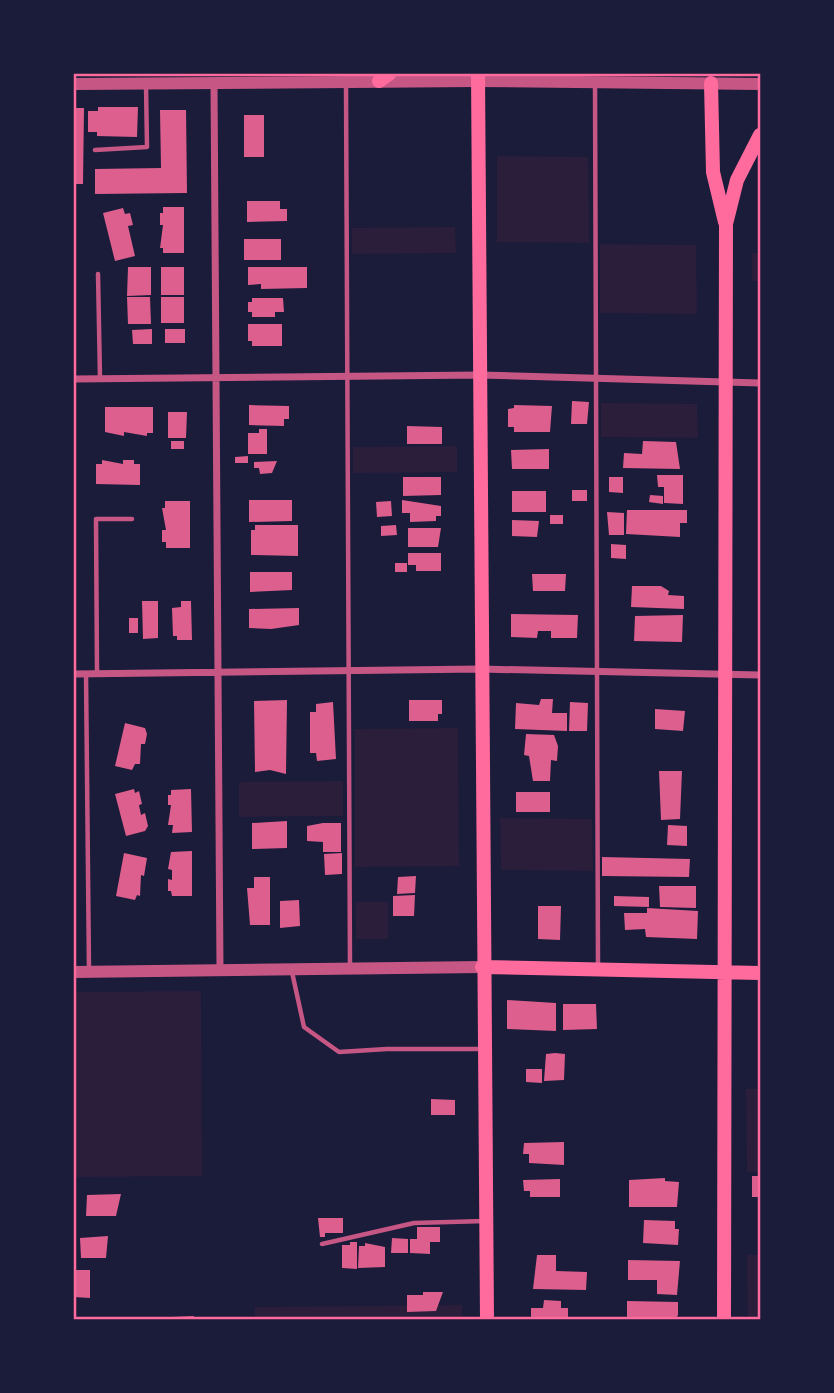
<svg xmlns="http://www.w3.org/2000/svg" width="834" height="1393" font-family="Commissioner,sans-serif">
<rect width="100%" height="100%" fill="#1b1b3a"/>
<!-- green -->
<path fill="#2a1e3b" d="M497,156L588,157L589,243L497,242Z
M455,227L456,253L352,254V228Z
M600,244L696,245L697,314L600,313Z
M752,253H760V281H752Z
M601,403L697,404L698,438L601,437Z
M457,446V472L353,473V447Z
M458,728L459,866L355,867V729Z
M343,781V816L239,817V782Z
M500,818L592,819L593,871L501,870Z
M356,902H388V939H356Z
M201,991L202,1176L74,1177V992Z
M746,1089H760V1172H747Z
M747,1255H760V1319H748Z
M462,1305V1319H255V1307Z"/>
<!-- building -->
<path fill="#dd5f8e" d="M98,107H138L137,137L97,136V132H88V111H98Z
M74,108H84L83,184H74Z
M160,110H186L187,193L95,194V169L161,168Z
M244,115H264V157H244Z
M247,201H280V209H287V221L247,222Z
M163,207H184V253H163V248H160L163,225H160V213H163Z
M123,208L125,214L130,213L133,225L128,226L135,256L115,261L103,213Z
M244,239H281V260H244Z
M128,267H151V295L127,296Z
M161,267H184V295H161Z
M248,267H307V288L261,289V284L248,285Z
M127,297H150L151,324H128Z
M161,297H184V323H161Z
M252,298H283L284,312H275V317H252V312H248V302H252Z
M248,324H282V346H252V341H248Z
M152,329V344H133L132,330Z
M165,329H185V343H165Z
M572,401L589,402L587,424H571Z
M249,405L289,406V419H284V426L249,425Z
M514,405L552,406L550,432H514V427H508V409L514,408Z
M105,407H153V433H147V436L124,432V436L105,432Z
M168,412H187L186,438H168Z
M407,426L442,427V444H407Z
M259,429H267V454H248V433H259Z
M171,441H184V449H171Z
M643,441L676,442L680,469L623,468L624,453L642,454Z
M549,449V469H512L511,450Z
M248,456V463H235V457Z
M102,460L123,464V460H134V464H140V485L96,484V464H102Z
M277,461L272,473L260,474L259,468H254V462Z
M657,475H683V504L664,503V487H658Z
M403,477H441V495L403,496Z
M609,477H623V493L609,492Z
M572,490H587V501H572Z
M512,491H546V512H512Z
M650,495L663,496V504L649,502Z
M249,500H292V521L249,522Z
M402,500L441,506V516H436V521L410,522V513H402Z
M165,501H190V548H166V542H162V530H166L162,508H165Z
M391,501L392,516L377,517L376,502Z
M627,510H687V523H680V537L626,534Z
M607,512L624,513V535H609Z
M550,515H563V524H550Z
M512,520L539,521L537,537L512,536Z
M255,525H298V556L251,555V530H255Z
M396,525L397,535L381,536V526Z
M408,528H441L438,547H408Z
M611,544L626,545V559L611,558Z
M408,553H441V571H416V565H408Z
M395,563H407V572H395Z
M250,572H292V590L250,592Z
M532,574H566L565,591H533Z
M632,586H661L669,591L668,595L684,596V609L631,607Z
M142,601H158V638L143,639Z
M181,601H191L192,640H177V636H173L172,608L181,607Z
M299,608V625L271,629L249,628V609Z
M511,614L578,615L577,638H551V631H538L537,638L511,637Z
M683,615L682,642L634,641L635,616Z
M129,618H138V633H129Z
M541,699H553L552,713H567V731L515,729L516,703L539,705Z
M287,700L286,774L270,770L255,772L254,701Z
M409,700H442V714H438V721H409Z
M333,702L336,759L317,761L316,753H310V712H316V704Z
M570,702L588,703L587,731H569Z
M655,709L685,711L683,731L655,729Z
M125,723L145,728L147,734L145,744H141L140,764H135L132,770L115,766Z
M526,734L554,735L558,746L557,761L551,760L550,781H533L529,756L524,755Z
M659,771H682L680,819L661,820Z
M134,789L135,793L139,791L142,804L139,805L141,815L145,813L148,826L145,831L126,836L115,794Z
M191,789L192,832L172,833L173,825H168L171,805H168V795H171V790Z
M516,792H550V812H516Z
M287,821V848L252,849V823Z
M323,823H341V852H323V842L307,841V826Z
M668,825L687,826V846L667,845Z
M192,851V896H172L171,891H168V879L172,880V870L168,869L171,852Z
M124,853L147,858L144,876L141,875L140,896L137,895L135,900L116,896Z
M342,853V874L325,875L324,854Z
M602,857L690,859L689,877L602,876Z
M416,876L415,893L397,894L398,877Z
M254,877H270V925H250L247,888H254Z
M659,886H696V908L660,907Z
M415,895L414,916H393V896Z
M614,896L649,897V907L614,906Z
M299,900L300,926L280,928V901Z
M538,906H561L560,940L538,939Z
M647,908L698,911L697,939L646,937L645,929L625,930L624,913H647Z
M507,1000L556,1003V1031L507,1029Z
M563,1004H596L597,1029L563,1030Z
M555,1053L565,1054L564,1080L544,1081L546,1054Z
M526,1069H542V1083L526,1082Z
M431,1099L455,1100V1115H431Z
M564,1142V1165L529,1163V1154H523L524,1143Z
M752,1176H760V1197H752Z
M665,1178V1181L679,1182L677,1207H629V1180Z
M560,1179V1197H530V1191H524L523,1180Z
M121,1194L116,1216H86L87,1195Z
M318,1218H343V1233H325V1237H320Z
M644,1220L675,1221V1229H679L678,1245L643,1243Z
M417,1227H440V1242H430V1254L410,1253V1239H417Z
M108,1236L106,1258H81L80,1238Z
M392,1238L408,1239V1253H391Z
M350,1242H357V1269L342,1268V1245H350Z
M365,1243L385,1247V1267L358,1268L359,1246H365Z
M537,1255H556V1271L587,1272L586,1290L533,1289Z
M628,1260L680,1261L677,1295L657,1294V1280H628Z
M74,1270H90V1298L74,1297Z
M423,1292H443L436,1311L407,1312V1295H423Z
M544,1300L561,1301V1308H568V1320H531V1308H543Z
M627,1301L678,1302V1315L675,1320H627Z
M194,1316V1320H171V1317Z"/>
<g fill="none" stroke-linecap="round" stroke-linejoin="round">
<!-- service -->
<path stroke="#c65784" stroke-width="4.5" d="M595,83L598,967
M346,84L350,968
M95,150L147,147L146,85
M98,274L100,378
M97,673L96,519H132
M86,674L89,971
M292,972L304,1027L339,1052L387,1049H483
M322,1244L414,1223L485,1221"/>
<!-- minor -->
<path stroke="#c65784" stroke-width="7" d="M214,84L220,970
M74,379L480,375L760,383
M74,674L480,669L760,675"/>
<!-- tertiary -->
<path stroke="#c65784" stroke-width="12" d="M74,84L477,81L760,84
M74,972L482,967"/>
<!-- secondary -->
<path stroke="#ff6b9d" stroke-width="14" d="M478,74L487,1320
M379,81L389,74
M711,83L713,172L725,222
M482,967L760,973
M724,1320L726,224L737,180L760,135"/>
</g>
<!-- border -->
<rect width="834" height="1393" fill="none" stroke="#1b1b3a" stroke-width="150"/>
<rect x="75" y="75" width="684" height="1243" fill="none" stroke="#ff6b9d" stroke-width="2.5"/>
</svg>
